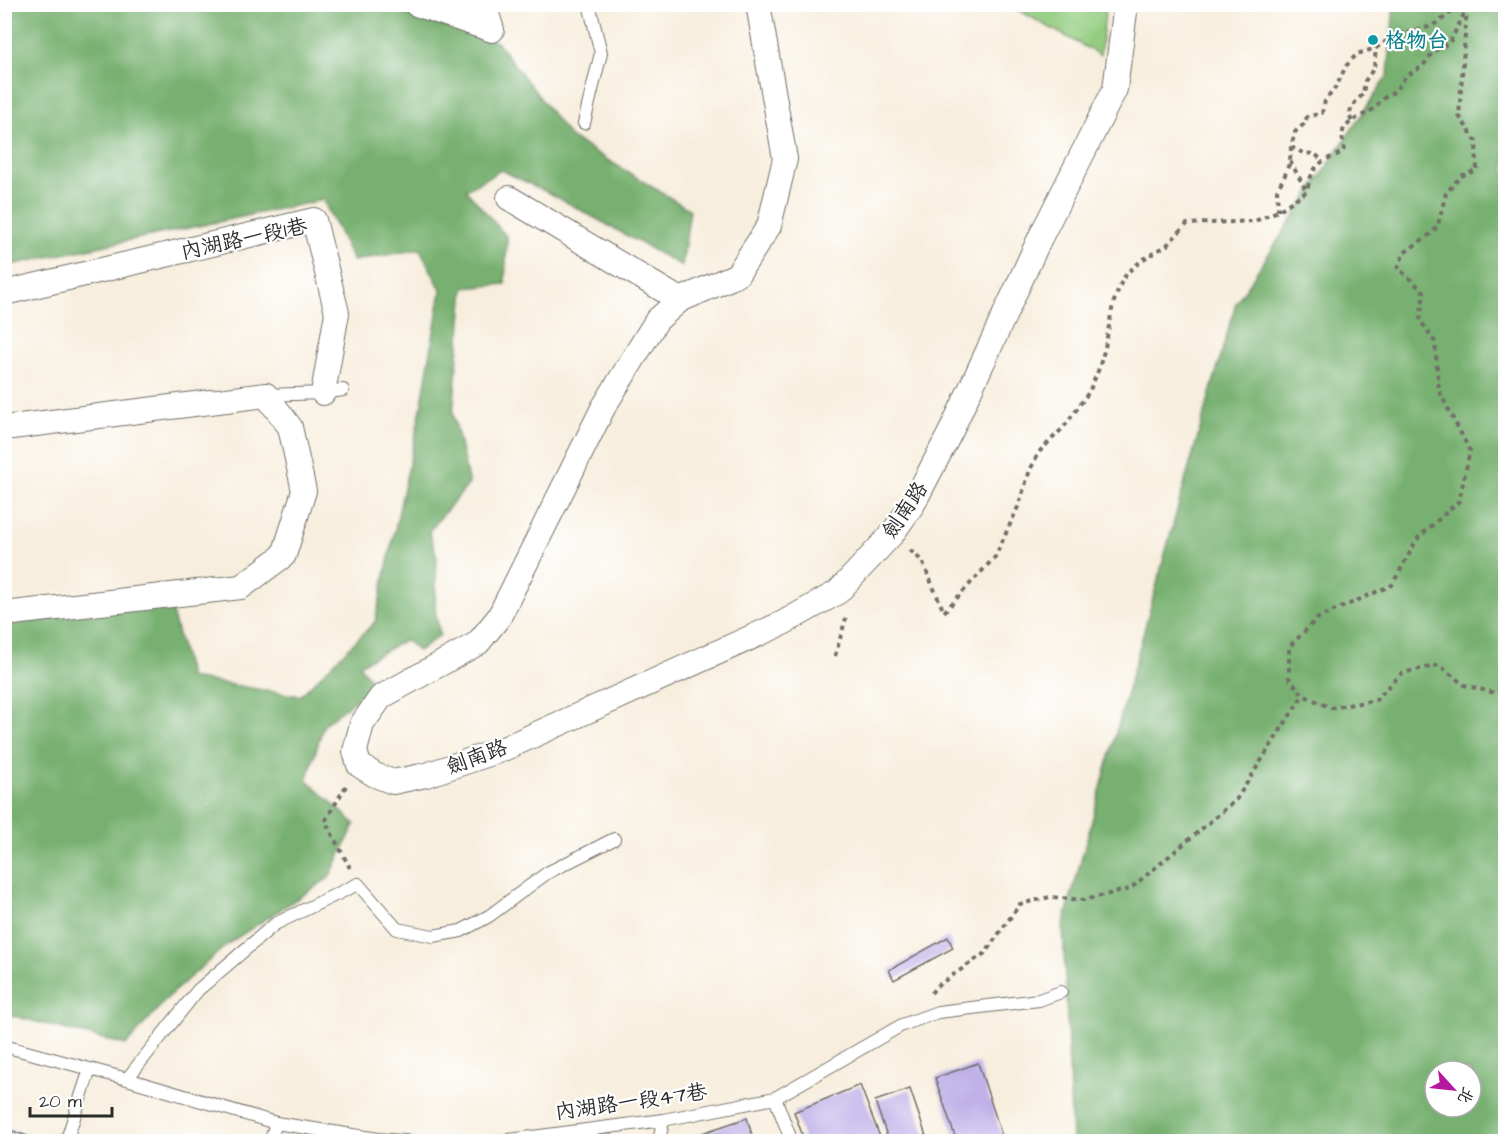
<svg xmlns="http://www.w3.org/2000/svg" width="1510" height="1146" font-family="'Architects Daughter','LXGW WenKai TC',sans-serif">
<rect width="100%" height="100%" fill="#fff"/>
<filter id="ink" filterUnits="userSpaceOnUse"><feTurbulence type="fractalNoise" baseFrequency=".0167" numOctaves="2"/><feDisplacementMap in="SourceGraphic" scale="12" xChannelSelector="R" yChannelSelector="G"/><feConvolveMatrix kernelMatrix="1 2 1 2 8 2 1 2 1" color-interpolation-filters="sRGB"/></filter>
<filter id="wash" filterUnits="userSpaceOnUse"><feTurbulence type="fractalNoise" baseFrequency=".008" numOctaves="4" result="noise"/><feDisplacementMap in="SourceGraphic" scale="24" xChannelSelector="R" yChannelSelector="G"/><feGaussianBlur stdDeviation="1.35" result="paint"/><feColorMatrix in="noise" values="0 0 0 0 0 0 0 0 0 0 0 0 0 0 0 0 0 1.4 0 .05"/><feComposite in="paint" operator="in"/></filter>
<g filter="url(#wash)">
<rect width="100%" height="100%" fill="#f7eedd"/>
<!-- green -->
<path fill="#94cd81" stroke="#607c56" stroke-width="1.5" d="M1009,5H1106L1100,55Z"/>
<!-- forest -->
<path fill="#77b06f" stroke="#516e4d" stroke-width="1.5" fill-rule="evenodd" d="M5,5H381L497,42L570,137L690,210L682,266L555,196L501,170L466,190L507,237L505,284L464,288L453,413L469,484L429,531L437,557L435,610L440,635L418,651L405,640L359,665L375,685L324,724L307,780L355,824L329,878L229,943L171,994L126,1045L5,1014L4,623L170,605L190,678L300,696L375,622L421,409L441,290L420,249L353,261L323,200L5,266Z
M1394,5H1505V1141H1072L1063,926L1184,485L1236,303L1388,75ZM1435,1071H1471V1107H1435Z"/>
<g id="blocks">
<!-- building -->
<path fill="#bfb1e8" d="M948,937L953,948L894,980L889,970Z
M978,1063L1004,1142H957L935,1078Z
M860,1085L882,1142H805L794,1112Z
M910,1089L928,1142H889L875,1101Z
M747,1118L754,1142H679L708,1131Z
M4,1128L42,1141V1142H4Z"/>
</g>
</g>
<g filter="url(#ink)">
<use href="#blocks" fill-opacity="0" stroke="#726f69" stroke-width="1.5"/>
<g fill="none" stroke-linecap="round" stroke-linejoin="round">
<!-- service casing -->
<g stroke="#726f69" stroke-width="14">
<path id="service" d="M584,123L601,53L589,4
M266,395L323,393L343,390
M4,1046L127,1079L276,1123L378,1139L416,1142
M127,1079L198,990L275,924L358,884L397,929L433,936L461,931L489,916L547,873L614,839
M775,1098L902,1025L938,1012L1039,1000L1061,992
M66,1142L90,1069
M270,1142L276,1123
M493,1142L663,1120L775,1098L792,1142
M659,1142L663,1120"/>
</g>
<!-- minor casing -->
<g stroke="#726f69" stroke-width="26">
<path id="minor" d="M416,4L492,30
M484,4L492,30
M758,4L785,159L769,226L737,275L680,300L657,320L603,408L499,617L478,643L381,697L362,724L355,751L359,765L375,775L393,782L426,775L501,750L783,623L838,592L892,534L913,504L951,431L1040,238L1115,89L1126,4
M509,198L680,300
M4,293L314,220L337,313L323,393
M4,428L266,395L290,427L304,491L284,555L241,587L4,614"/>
</g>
<!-- path -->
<path stroke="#726f69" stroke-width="4" stroke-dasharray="4.5 4.5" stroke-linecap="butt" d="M1467,8L1459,116L1476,141L1477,170L1461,176L1446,193L1438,225L1432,233L1404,253L1398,268L1424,292L1420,320L1435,342L1439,391L1470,451L1459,501L1418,538L1392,585L1318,618L1289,647V678L1303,695L1331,708L1376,700L1402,673L1439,665L1464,685L1495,693L1506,686
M1352,121L1349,116L1352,106L1363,94L1365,81L1374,68L1376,48
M1291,147L1303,153L1315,154L1323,161
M1290,161L1306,190
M1278,211L1277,190L1285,175L1290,161L1291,147L1295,132L1304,124L1307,117L1322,113L1325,101L1336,87L1346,66L1357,54L1376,48L1396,35L1429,27L1440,21L1452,11L1467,8L1472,4
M910,550L922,561L944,612L995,557L1018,507L1030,470L1039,452L1064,427L1089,392L1098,371L1105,348L1113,304L1121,283L1127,273L1142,260L1167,245L1187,224L1255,221L1278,211L1307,191C1310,177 1313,166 1327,159C1334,156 1340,155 1344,149L1342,135L1344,128L1352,121L1372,110L1385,97L1395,91L1406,76L1423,66L1433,52L1450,42L1469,4
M835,656L846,618
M346,786L325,821L350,868
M931,993L937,986L985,953L1020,904L1050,897L1083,900L1130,889L1236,800L1303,695"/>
<!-- service -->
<use href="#service" stroke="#fff" stroke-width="12"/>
<!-- minor -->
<use href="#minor" stroke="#fff" stroke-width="24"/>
</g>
</g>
<!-- markers -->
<circle fill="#0f9aa8" stroke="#fff" stroke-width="2" cx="1373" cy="40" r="6"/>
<g text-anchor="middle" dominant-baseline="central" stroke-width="4.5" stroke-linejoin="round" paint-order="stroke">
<!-- culture labels -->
<g font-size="21" font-weight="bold" fill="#0d838f" stroke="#fff" text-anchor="start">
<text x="1385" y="40">格物台</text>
</g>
<!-- street labels -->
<g font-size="21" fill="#2b2b2b" stroke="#fff">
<text transform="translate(244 239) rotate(-12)">內湖路一段1巷</text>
<text transform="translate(905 510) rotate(-56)">劍南路</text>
<text transform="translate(477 757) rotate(-20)">劍南路</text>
<text transform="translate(631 1102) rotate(-8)">內湖路一段47巷</text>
</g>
</g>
<!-- margin -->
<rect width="1510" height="1146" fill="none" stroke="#fff" stroke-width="24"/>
<!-- north arrow -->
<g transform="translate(1453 1089) rotate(117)"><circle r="28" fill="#ffffff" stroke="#aaaaaa" stroke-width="1.5"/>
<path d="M0-4.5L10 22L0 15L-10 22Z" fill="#b5179e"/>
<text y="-9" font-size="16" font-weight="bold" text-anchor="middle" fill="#2b2b2b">北</text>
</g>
<!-- scale -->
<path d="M30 1107v9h82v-9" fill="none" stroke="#2b2b2b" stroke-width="3"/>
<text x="39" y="1107" font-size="18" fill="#2b2b2b" stroke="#ffffff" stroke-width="4.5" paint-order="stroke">20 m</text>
</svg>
